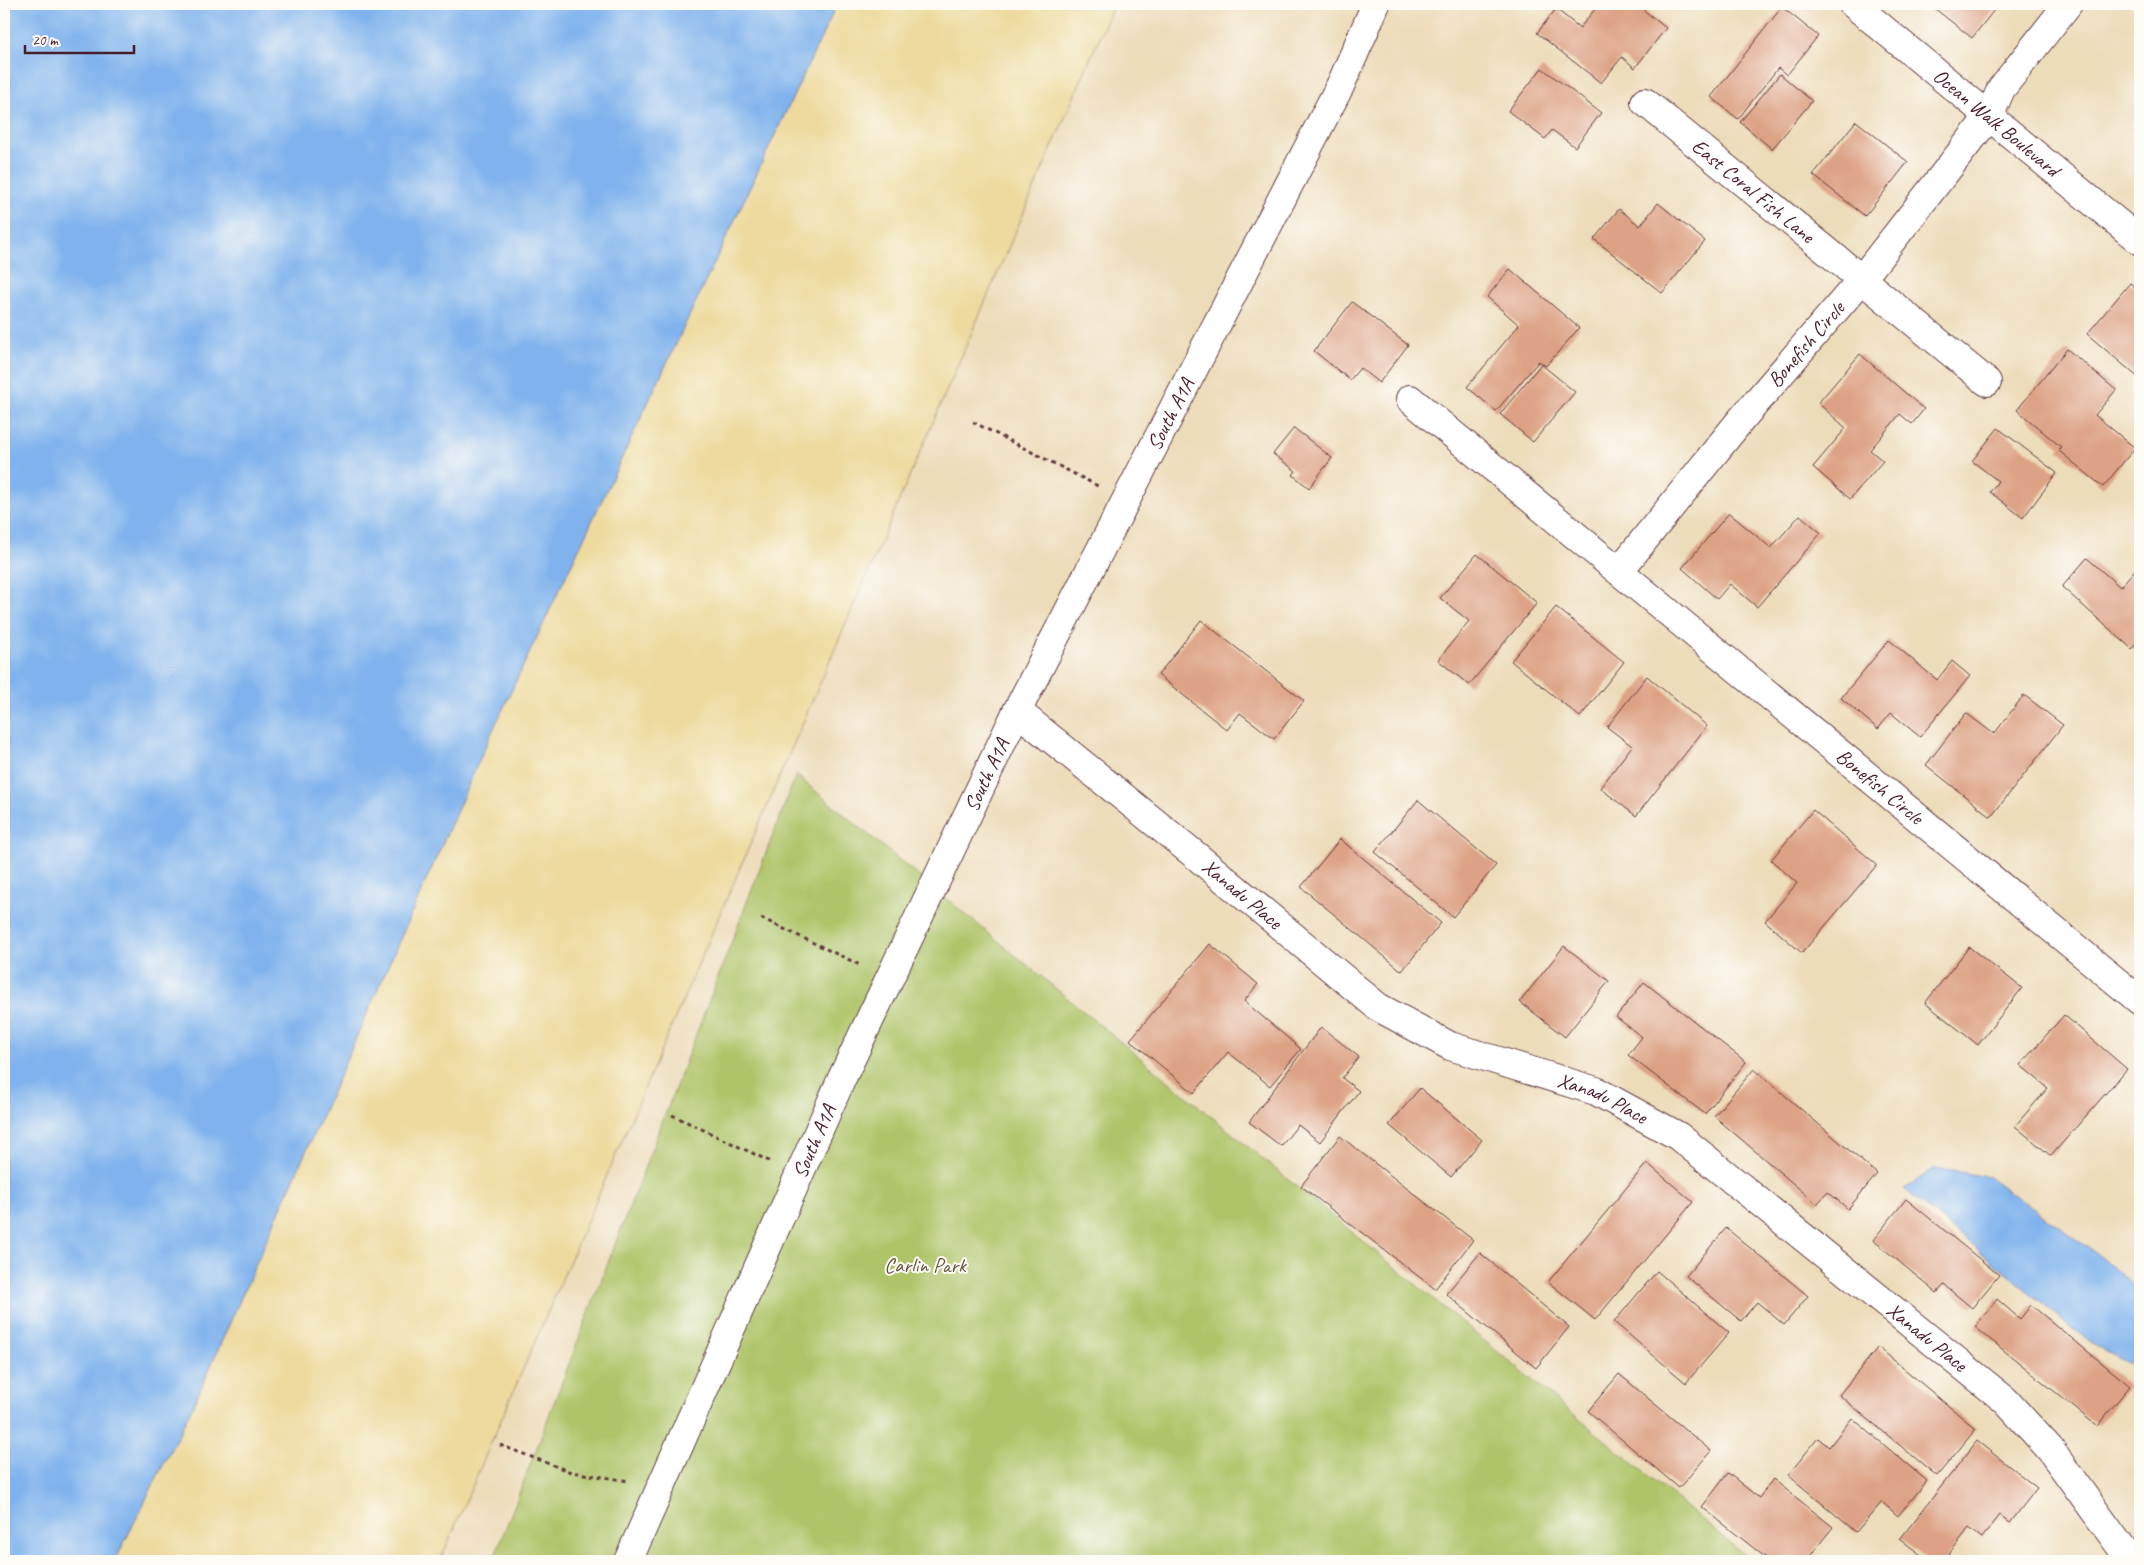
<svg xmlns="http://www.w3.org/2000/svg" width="2144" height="1565" font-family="Caveat,sans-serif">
<rect width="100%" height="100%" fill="#fdfcf7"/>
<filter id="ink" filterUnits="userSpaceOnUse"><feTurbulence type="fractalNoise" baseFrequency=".02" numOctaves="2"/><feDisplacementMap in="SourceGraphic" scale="10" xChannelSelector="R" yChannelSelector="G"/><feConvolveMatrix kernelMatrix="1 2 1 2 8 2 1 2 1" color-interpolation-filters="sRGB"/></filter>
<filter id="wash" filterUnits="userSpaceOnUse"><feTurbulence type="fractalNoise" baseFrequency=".0096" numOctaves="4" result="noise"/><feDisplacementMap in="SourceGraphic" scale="20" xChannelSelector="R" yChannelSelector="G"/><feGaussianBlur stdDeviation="1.12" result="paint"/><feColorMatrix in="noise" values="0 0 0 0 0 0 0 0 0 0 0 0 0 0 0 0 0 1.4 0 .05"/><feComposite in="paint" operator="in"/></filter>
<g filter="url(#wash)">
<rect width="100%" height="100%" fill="#eddcba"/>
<!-- green -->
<path fill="#afc469" stroke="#7c724a" d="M796,775L1752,1561H493Z"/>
<!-- sand -->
<path fill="#eeda9e" stroke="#9c7c64" d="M837,4H1114L440,1561H115L196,1399L491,734Z"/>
<!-- water -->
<path fill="#80b3ed" stroke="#65698c" d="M4,4H837L491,734L196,1399L115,1561H4Z
M1935,1168L1989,1177L2101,1257L2140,1291V1369L2092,1344L1904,1189Z"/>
<g id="blocks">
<!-- building -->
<path fill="#dda285" d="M1599,4H1636L1666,28L1635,68L1622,57L1601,83L1537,33L1556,9L1580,28Z
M1929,4H1996L1998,5L1972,38Z
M1782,7L1818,36L1787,75L1778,68L1738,119L1711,97Z
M1542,68L1601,113L1575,147L1552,130L1545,139L1508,111Z
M1780,74L1812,101L1772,149L1740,122Z
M1856,121L1908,162L1865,216L1813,175Z
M1658,203L1705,241L1662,293L1594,239L1619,209L1640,226Z
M1510,269L1579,328L1546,366L1539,361L1496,411L1467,387L1519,325L1487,297Z
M2130,283L2140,291V379L2087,334Z
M1352,302L1408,345L1379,383L1360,368L1350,380L1314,351Z
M2067,349L2116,390L2095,415L2135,448L2103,487L2058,450L2061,447L2017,410Z
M1860,354L1924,409L1912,424L1900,414L1870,450L1883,461L1850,499L1813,467L1846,428L1818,403Z
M1541,364L1575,392L1533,442L1500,414Z
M1294,428L1332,458L1309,488L1293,475L1296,471L1273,454Z
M1998,428L2057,473L2023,518L1990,492L1998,481L1972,461Z
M1729,513L1771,548L1800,515L1821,533L1757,607L1730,584L1717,599L1682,568Z
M1477,554L1537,603L1469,685L1438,660L1469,621L1440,598Z
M2087,558L2120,587L2140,564V639L2132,649L2062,587Z
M1556,607L1624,662L1580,717L1511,661Z
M1201,620L1304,701L1274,739L1240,713L1227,730L1158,675Z
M1889,640L1937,680L1952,661L1970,676L1920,737L1891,713L1878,729L1841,698Z
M1647,676L1707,726L1636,816L1600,788L1632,746L1607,727Z
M2024,695L2063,725L1991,817L1926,765L1966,713L1994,734Z
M1418,800L1496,865L1453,917L1375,852Z
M1813,810L1877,865L1802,953L1765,921L1797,883L1771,860Z
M1340,839L1441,923L1402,971L1301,887Z
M1210,944L1258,984L1244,1001L1301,1049L1270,1086L1228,1052L1194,1093L1130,1040Z
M1564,946L1609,981L1565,1037L1520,1002Z
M1969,947L2022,988L1978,1045L1925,1003Z
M1644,982L1746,1062L1705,1114L1628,1055L1642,1037L1616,1017Z
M2064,1015L2127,1069L2051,1156L2015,1126L2048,1088L2020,1065Z
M1321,1027L1359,1057L1342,1078L1359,1091L1320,1142L1298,1125L1281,1146L1249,1122Z
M1754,1069L1877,1174L1848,1209L1828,1192L1817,1204L1714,1116Z
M1420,1088L1482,1140L1451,1177L1389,1125Z
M1340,1136L1473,1240L1435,1289L1301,1186Z
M1647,1163L1693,1202L1595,1320L1548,1282Z
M1906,1199L1999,1275L1972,1308L1944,1285L1937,1293L1873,1240Z
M1726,1228L1808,1296L1784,1325L1757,1302L1741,1321L1686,1276Z
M1480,1253L1569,1327L1536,1368L1446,1294Z
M1657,1271L1729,1333L1686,1383L1614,1322Z
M1997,1299L2020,1319L2031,1305L2130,1386L2097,1426L1975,1327Z
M1878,1347L1976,1429L1937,1476L1839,1395Z
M1619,1374L1711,1451L1679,1488L1588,1411Z
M1852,1418L1927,1481L1898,1516L1882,1502L1856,1532L1788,1475L1818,1438L1829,1447Z
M1977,1441L2037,1488L2010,1523L2000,1515L1982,1538L1969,1528L1944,1561H1929L1900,1539Z
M1728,1473L1759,1498L1773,1479L1833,1527L1806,1561H1770L1702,1507Z"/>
</g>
</g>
<g filter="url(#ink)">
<use href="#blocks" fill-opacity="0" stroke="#623b40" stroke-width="1"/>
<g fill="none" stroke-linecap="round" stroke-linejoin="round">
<!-- street casing -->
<g stroke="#623b40" stroke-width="30">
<g id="street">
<path id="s1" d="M1853,4L2140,241"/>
<path id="s2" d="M1645,102L1987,382"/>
<path id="s3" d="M1410,399L2140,1001"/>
<path id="s4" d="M1619,571L1740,421L1861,280L1990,115L2001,89L2068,4"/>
<path id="s5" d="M1017,711L1200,859L1378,1007L1450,1046L1596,1091L1678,1136L2005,1400L2049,1448L2131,1561"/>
</g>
</g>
<!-- secondary casing -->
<g stroke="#623b40" stroke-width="30">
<g id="secondary">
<path id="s6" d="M628,1561L842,1078L1017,711L1341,84L1376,4"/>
</g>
</g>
<!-- path -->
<path stroke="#623b40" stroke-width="3" stroke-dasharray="4 4" stroke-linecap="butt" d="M973,422L1098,486
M761,918L860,965
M672,1115L769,1161
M500,1445L571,1472L629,1481"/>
<!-- street -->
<use href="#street" stroke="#fff" stroke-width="28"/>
<!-- secondary -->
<use href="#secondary" stroke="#fff" stroke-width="28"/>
</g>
</g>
<g text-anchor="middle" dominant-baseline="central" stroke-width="4" stroke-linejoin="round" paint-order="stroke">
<!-- street labels -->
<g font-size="21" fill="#4a1f2b" stroke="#fdfcf7">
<text stroke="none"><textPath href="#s1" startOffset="186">Ocean Walk Boulevard</textPath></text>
<text stroke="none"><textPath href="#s2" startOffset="140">East Coral Fish Lane</textPath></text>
<text stroke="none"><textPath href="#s4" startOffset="294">Bonefish Circle</textPath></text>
<text stroke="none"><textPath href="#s6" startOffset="1269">South A1A</textPath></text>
<text stroke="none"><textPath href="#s6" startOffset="864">South A1A</textPath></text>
<text stroke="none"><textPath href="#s3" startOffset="609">Bonefish Circle</textPath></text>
<text stroke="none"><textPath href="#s5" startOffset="290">Xanadu Place</textPath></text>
<text stroke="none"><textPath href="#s5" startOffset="710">Xanadu Place</textPath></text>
<text stroke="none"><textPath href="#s6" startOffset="459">South A1A</textPath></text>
<text stroke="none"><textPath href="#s5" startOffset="1115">Xanadu Place</textPath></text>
</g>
<!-- park labels -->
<g font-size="21" fill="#68513e" stroke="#fdfcf7">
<text x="925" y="1265">Carlin Park</text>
</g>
</g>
<!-- margin -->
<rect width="2144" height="1565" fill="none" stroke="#fdfcf7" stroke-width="20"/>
<!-- scale -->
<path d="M25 45v8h109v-8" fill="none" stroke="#4a1f2b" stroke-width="2.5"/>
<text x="32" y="45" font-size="15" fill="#4a1f2b" stroke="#fdfcf7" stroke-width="4" paint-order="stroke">20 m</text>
</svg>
